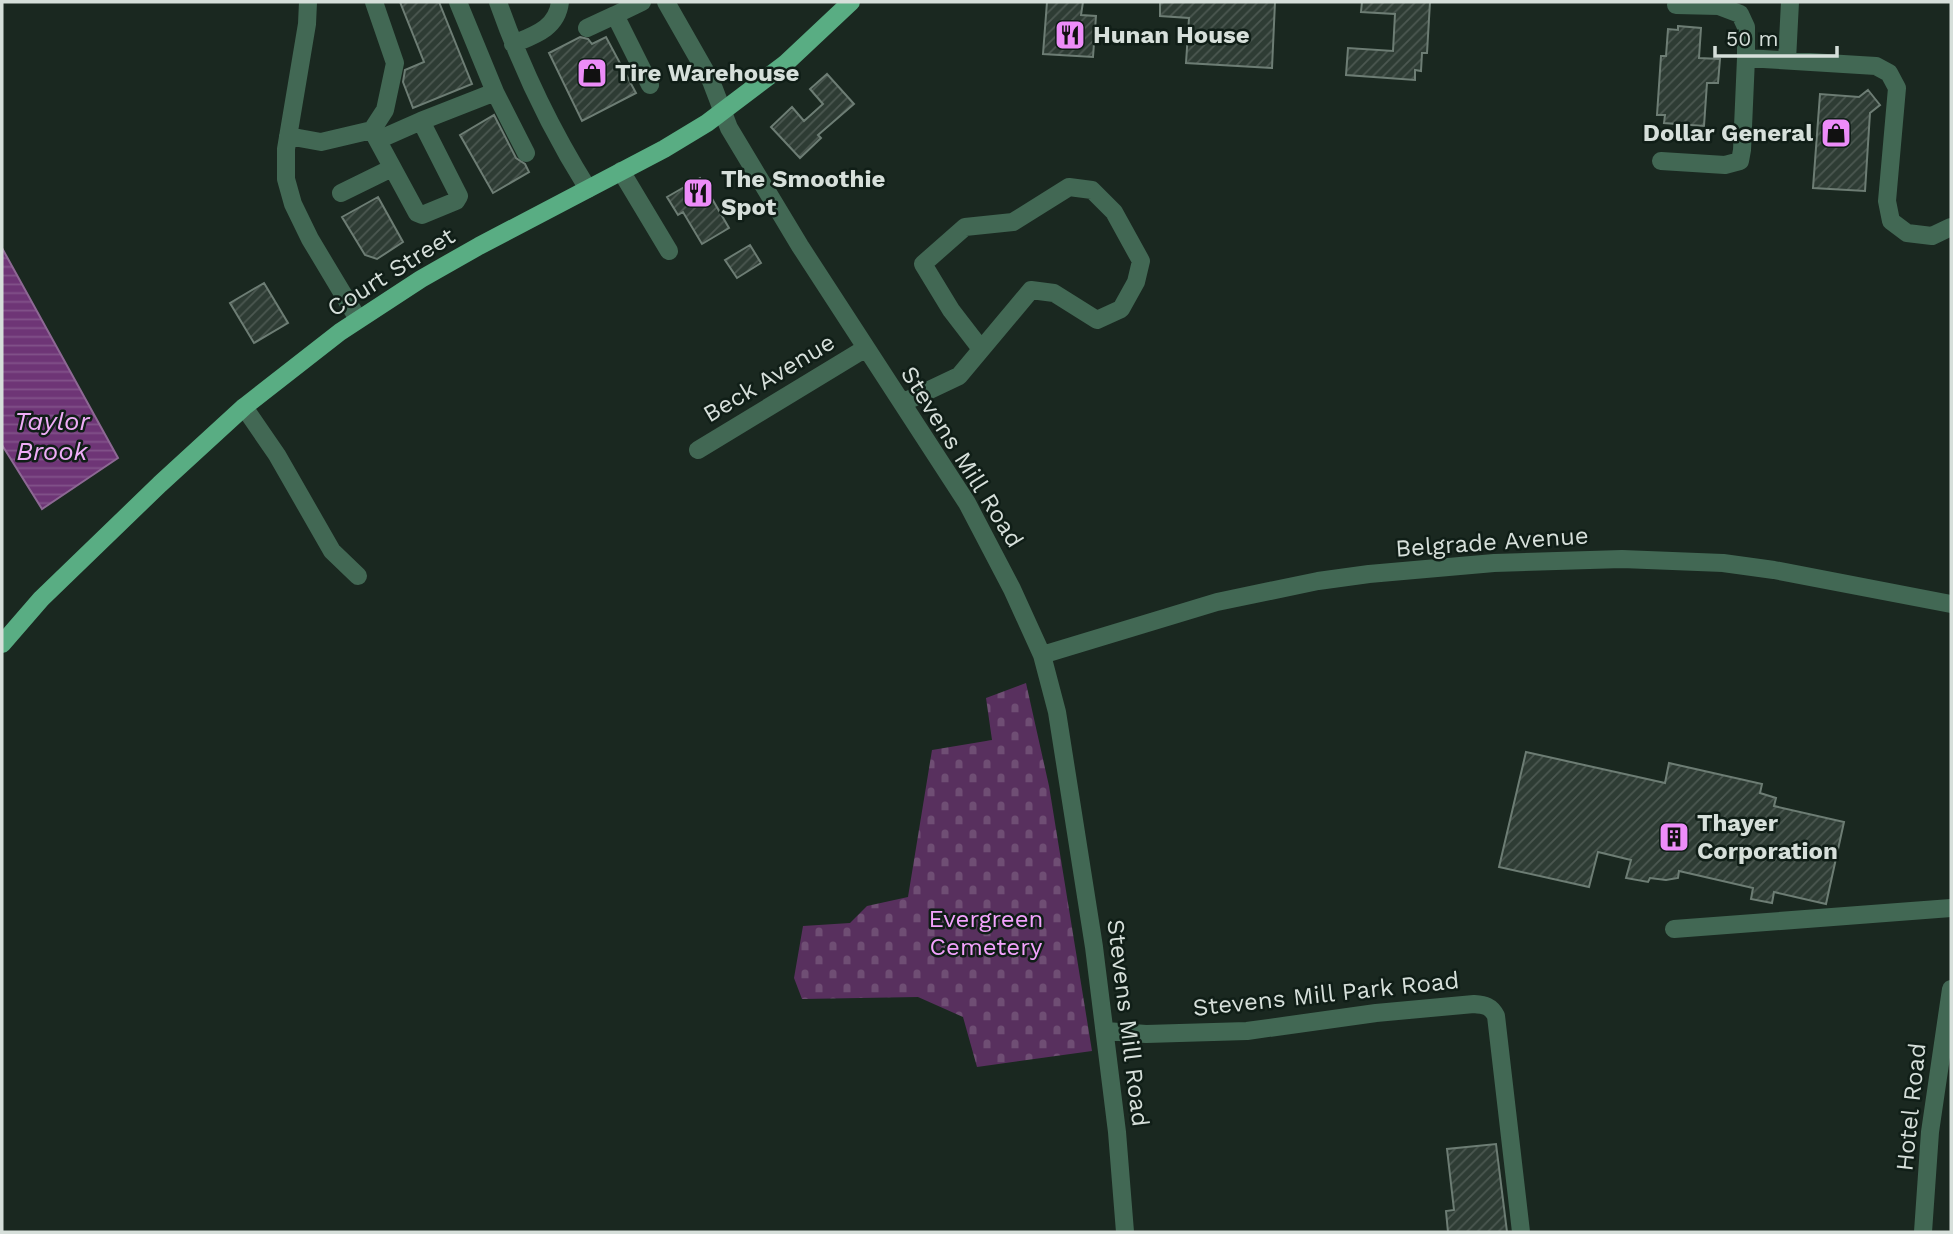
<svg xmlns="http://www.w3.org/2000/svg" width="1953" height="1234" font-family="'Work Sans',sans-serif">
<defs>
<pattern id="cemetery-stones" width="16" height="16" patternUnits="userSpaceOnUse" patternTransform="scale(1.75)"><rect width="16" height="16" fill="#58305e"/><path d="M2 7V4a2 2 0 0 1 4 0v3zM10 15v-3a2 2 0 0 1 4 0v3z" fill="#6f4e74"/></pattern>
<pattern id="water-rules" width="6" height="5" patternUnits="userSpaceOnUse" patternTransform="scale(1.75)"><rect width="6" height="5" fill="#6e3576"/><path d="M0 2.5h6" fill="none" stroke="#825289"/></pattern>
<pattern id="building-hatch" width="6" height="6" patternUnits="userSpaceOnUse" patternTransform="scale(1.75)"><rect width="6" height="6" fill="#2e3c34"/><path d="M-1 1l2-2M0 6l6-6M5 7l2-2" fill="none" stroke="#4c5851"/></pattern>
</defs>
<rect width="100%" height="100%" fill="#1a2820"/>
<!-- cemetery -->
<path fill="url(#cemetery-stones)" d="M1026,683L1049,786L1092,1051L977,1067L963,1017L918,997L802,999L794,978L803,926L850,923L867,906L908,897L932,750L992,740L986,698Z"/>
<!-- water -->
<path fill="url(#water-rules)" stroke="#8d6894" stroke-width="2" d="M2,248L118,458L42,509L2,445Z"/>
<!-- building -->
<path fill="url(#building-hatch)" stroke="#6d7d74" stroke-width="2" d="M400,2H439L472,84L413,108L403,82L405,70L424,62Z
M1047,2H1083L1081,15L1096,16L1093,57L1043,54Z
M1160,2H1275L1272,68L1186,63L1189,18L1160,16Z
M1362,2H1430L1427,53H1422L1421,71L1415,70V80L1346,75L1348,48L1393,51L1395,14L1361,12Z
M1678,26L1701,28L1699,58L1720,59L1718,83H1707L1704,126L1664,123L1665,115H1657L1661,56H1666L1668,29L1678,30Z
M580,37L588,39L592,44L606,37L636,93L582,121L549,53Z
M827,74L854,104L818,135L821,138L800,158L771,127L792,107L804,121L823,104L810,89Z
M1868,90L1880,105L1870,113L1865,191L1813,188L1820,94L1859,97Z
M494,115L516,158L525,164L529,172L493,193L460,135Z
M700,178L729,228L702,244L683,212L678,215L667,197Z
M378,197L403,242L377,259L365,255L342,217Z
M750,245L761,263L737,278L725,260Z
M264,283L288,323L254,343L230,303Z
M1526,752L1665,783L1669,763L1762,784L1760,793L1776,798L1774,806L1844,822L1826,904L1774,892L1772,903L1751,899L1753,888L1679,871L1678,878L1666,880L1650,878L1648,882L1626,878L1631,860L1598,852L1589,887L1499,867Z
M1496,1144L1507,1232H1448L1446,1211L1454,1210L1447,1149Z"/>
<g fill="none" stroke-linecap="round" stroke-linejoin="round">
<!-- minor -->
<path stroke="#426854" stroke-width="18" d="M308,2L307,24L286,149V179L293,204L310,239L358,319
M458,2L495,92
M498,2C521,67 551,130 588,189
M642,2L615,15L650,85
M666,2L711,81L729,128L800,246L967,503L1012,589L1042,655L1057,712L1094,947L1117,1132L1125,1232
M1676,5L1719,6L1740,14L1746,27V58L1876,66L1889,73L1897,88L1887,201L1891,221L1907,233L1932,236L1951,227
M587,28L615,15
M513,44C535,35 557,28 560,2
M1787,60L1790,2
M372,130L417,213L422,215L456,201L459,196L421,121L495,92L526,153
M288,136L321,142L372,130L385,110L395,63L374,2
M378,140L421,121
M1661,161L1725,165L1740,161L1742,150L1746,58
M621,171L669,251
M341,193L392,168
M902,403L959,376L1031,290L1054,293L1097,320L1121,309L1136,282L1141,261L1114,212L1092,190L1069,187L1013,222L965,227L923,264L951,310L981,349
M244,407L277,455L332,551L358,576
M698,450L866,348
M1042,655L1217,602L1318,581L1369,574L1494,563L1622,559L1723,563L1774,570L1951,604
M1674,929L1951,908
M1106,1031L1146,1034L1247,1031L1376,1013L1474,1004C1485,1005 1491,1006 1496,1016L1521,1232
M1923,1232L1930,1132L1951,989"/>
<!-- major -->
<path stroke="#59ad83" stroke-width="18" d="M2,644L41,599L160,484L244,407L340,332L421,279L479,246L664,149L707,123L785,64L851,2"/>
</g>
<!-- icons -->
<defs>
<g id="restaurant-square" transform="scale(1.575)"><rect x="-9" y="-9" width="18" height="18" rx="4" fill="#ed8cf9" stroke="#101e17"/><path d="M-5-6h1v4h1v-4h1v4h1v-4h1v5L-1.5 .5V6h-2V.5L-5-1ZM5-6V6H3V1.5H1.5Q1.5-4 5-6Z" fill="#111"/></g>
<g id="shop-square" transform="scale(1.575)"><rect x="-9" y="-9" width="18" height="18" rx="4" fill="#ed8cf9" stroke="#101e17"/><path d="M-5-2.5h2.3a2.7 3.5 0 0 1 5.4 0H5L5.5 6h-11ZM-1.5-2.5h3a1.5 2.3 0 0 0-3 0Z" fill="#111"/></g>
<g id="building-square" transform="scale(1.575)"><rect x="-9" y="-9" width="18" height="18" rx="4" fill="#ed8cf9" stroke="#101e17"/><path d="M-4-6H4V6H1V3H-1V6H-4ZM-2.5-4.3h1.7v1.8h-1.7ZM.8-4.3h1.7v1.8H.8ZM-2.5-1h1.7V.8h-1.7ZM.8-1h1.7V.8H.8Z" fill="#111"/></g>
</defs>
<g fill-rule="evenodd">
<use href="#restaurant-square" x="1070" y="35"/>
<use href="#shop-square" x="592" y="73"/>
<use href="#shop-square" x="1836" y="133"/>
<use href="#restaurant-square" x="698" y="193"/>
<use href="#building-square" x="1674" y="837"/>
</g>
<g text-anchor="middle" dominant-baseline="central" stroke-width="5" stroke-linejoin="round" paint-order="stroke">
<!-- poi labels -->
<g font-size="24" font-weight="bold" fill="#d6dfda" stroke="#101e17" text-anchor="start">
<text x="1093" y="35">Hunan House</text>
<text x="615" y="73">Tire Warehouse</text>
<text x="1813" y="133" text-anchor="end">Dollar General</text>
<text x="721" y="179">The Smoothie<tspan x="721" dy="28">Spot</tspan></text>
<text x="1697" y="823">Thayer<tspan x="1697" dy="28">Corporation</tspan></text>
</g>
<!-- street labels -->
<g font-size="24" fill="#d6dfda" stroke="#101e17">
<text transform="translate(391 272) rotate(-32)">Court Street</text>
<text transform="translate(769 378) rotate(-31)">Beck Avenue</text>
<text transform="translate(962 457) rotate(58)">Stevens Mill Road</text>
<text transform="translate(1492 542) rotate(-4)">Belgrade Avenue</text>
<text transform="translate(1326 994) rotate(-6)">Stevens Mill Park Road</text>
<text transform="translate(1128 1023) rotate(83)">Stevens Mill Road</text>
<text transform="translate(1911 1107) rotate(-84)">Hotel Road</text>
</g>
<!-- park labels -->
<g font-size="24" fill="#f3a2fd" stroke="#101e17">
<text x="986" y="919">Evergreen<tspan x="986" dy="28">Cemetery</tspan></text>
</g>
<!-- water labels -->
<g font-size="26" font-style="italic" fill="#eeadf6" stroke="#101e17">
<text x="52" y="421">Taylor<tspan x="52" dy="30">Brook</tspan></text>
</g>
</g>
<!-- border -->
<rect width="1953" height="1234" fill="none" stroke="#d6dfda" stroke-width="7"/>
<!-- scale -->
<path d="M1715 46v10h122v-10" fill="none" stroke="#d6dfda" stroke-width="3.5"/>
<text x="1726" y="46" font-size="21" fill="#d6dfda" stroke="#101e17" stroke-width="5" paint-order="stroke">50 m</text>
</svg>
